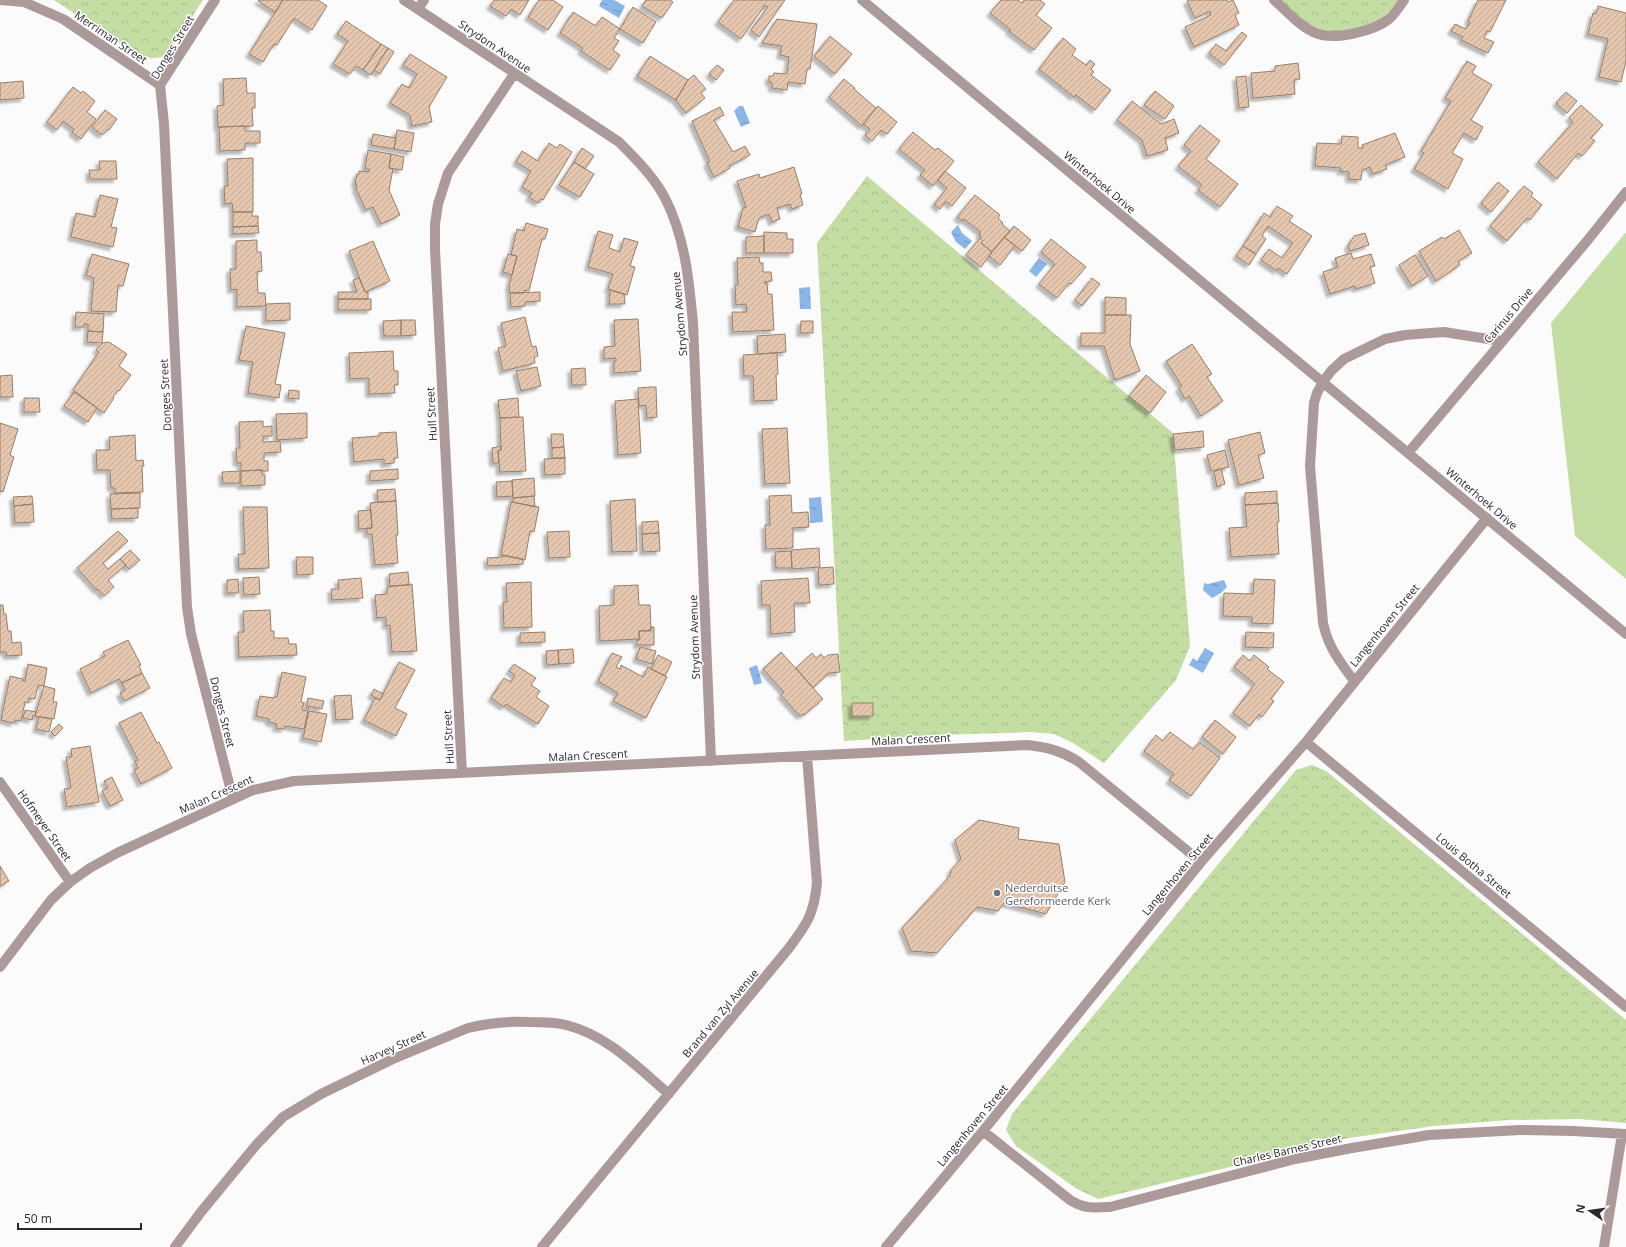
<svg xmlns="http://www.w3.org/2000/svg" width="1626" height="1247" font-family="'Open Sans',sans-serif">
<defs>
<pattern id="park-crowns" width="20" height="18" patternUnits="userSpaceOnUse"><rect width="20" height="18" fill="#c3dda3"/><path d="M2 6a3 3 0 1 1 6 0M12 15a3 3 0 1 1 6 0" fill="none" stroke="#a8be8d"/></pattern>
<pattern id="water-ripples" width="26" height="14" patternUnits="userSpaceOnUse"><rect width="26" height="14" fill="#8bb6e8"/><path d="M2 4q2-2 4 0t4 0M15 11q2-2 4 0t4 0" fill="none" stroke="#7294bd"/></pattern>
<pattern id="building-hatch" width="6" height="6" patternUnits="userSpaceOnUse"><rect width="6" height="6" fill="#e5c7af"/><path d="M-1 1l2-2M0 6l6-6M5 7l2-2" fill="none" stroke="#c5ab97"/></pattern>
<filter id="shadow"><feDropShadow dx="-3.5" dy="3.5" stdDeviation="1" flood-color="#0004"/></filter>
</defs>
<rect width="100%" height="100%" fill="#fbfbfb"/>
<!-- grass -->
<path fill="#c3dda3" d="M1626,232V579L1575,536L1551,323Z"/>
<!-- park -->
<path fill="url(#park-crowns)" d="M54,0H203C197,9 171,51 166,55C155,61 143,57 133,52Z
M1279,0H1399L1372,31L1319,34Z
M867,176L1173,433L1190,646L1176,680L1104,763L1073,743L1054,734L1032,732L936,735L844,741L817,243Z
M1312,765L1326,771L1626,1020V1123L1581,1119L1508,1120L1434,1126L1349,1138L1098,1199L1077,1189L1016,1146L1006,1130L1012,1114L1296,770Z"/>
<!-- water -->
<path fill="url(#water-ripples)" d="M602,0H614L625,6L619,18L599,6Z
M739,106H743L750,123L741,127L734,111Z
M958,225L962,233L972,241L965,249L956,242L951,232Z
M1039,258L1047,264L1036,277L1029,271Z
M810,287L811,309H800L799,288Z
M821,497L823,522L810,523L809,498Z
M1224,580L1227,587L1221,593L1212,598L1203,590L1204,583L1208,584Z
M1205,648L1214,653L1203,673L1189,665L1193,658L1197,661Z
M757,665L762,683L754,685L749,668Z"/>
<!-- building -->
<path fill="url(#building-hatch)" stroke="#997e67" filter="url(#shadow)" d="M259,0H283L275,12L258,1Z
M283,0H318L327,6L312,30L294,18L277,45L274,44L263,62L249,54Z
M494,0H529L520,15L511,9L506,16L490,6Z
M539,0H553L563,7L548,30L528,17Z
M646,0H670L673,2L662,18L642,6Z
M734,0H785L759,37L751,30L768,7L765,5L741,39L718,22Z
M1001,0H1018L1022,3L1024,0H1040L1045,4L1036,15L1052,28L1034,50L1009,31L1011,30L990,13Z
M1189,0H1227L1228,2L1233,0L1239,13L1235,15L1239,25L1194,47L1185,27L1211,15L1210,11L1195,18L1187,1Z
M1478,0H1506L1490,32L1487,31L1484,38L1494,42L1488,53L1461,40L1463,37L1451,31L1455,24L1466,29L1470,22L1468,21Z
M1598,6L1626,13V61L1621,82L1599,77L1608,39L1588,34L1593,13L1596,14Z
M633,7L656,22L643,43L620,29Z
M573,12L596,26L602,17L620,29L614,38L619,41L613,50L620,55L610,70L581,51L583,48L560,33Z
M777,19L817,24L810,69H807L805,84L788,82L787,90L772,88V83L769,82V76H773L774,73L787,74L789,57L780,55L782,46L762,43Z
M346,21L381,44L363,70L356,66L350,74L333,64L348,41L337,34Z
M1242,32L1247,36L1224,65L1209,53L1216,44L1226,51Z
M830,36L852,54L835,74L814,56Z
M1063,38L1076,49L1072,55L1086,65L1090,60L1095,64L1091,69L1094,72L1091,75L1111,90L1095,110L1076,95L1074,97L1039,69Z
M381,44L388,48L371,75L363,70Z
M388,48L394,52L380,74L374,70Z
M410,54L447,77L429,107L432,122L412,126L410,115L390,103L402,84L409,88L417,74L403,65Z
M650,56L688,80L676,100L637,76Z
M1467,61L1476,66L1472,73L1492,85L1471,120L1483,127L1476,140L1464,133L1452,153L1463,159L1448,189L1414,169L1424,153L1421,151L1451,101L1445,98Z
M1298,63L1300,79L1294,80L1295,94L1253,98L1251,73L1275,71V66Z
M717,65L724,70L716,80L709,74Z
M694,75L706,89L701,93L705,98L686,113L676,100L688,80Z
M1246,76L1249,107L1239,108L1236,77Z
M246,78L247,93H255V108H252L253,126L218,127L217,106L224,105L223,79Z
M844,79L855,88L854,89L876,108L862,126L829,97Z
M23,81L24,98L0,100V83Z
M73,87L81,93L83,91L95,101L87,112L96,119L81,139L72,132L74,129L63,121L57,130L47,122Z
M1155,91L1174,106L1165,119L1144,105Z
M1566,92L1577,101L1567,113L1556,103Z
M1132,101L1161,124L1174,119L1179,133L1165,138L1168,150L1147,156L1142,140L1117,120Z
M1581,105L1603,125L1591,138L1595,141L1582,156L1578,153L1557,179L1538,162L1573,122L1569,118Z
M878,106L897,122L887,134L881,130L872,141L865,135L870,129L863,124Z
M720,107L724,115L714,120L733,152L745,146L750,155L729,166L730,168L714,177L707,163L710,162L692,121Z
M105,110L117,119L109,130L108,129L102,135L92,127Z
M1200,125L1220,141L1206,159L1238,184L1220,207L1198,190L1202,185L1178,166L1191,151L1184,145Z
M245,126V131H260V143H245V150L220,151L219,127Z
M397,130L414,133L411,152L394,149Z
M913,132L935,150L938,148L954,161L933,186L920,175L925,170L899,149Z
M1395,133L1405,157L1385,165L1387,169L1373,174L1370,167L1362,170L1361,180L1349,179V172L1340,171L1341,168L1315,166L1317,143L1341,144L1342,136L1358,137V148H1363L1362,145Z
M373,134L396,138L394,149L371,145Z
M549,143L557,148L560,144L572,152L543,200L541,199L538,203L529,197L532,193L522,187L531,171L516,162L522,151L538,161Z
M582,148L594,156L585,169L574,162Z
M368,150L391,154L389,168L393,169L389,190L400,215L381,224L373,207L366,210L356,189L357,185L355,184L357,174H359V171L369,172V169H365Z
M391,154L404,157L402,170L389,168Z
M253,158V212H233L232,203L225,204L224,186H228L227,159Z
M99,161H116L117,179H90L89,170H100Z
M574,162L594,174L580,197L559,185Z
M794,167L802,194H800L803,205L792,209L790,204L777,208L780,219L772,222L769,214L759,218L755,232L738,227L743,208L746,207L737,181L759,174L760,178Z
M945,171L966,188L952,206L946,201L940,209L934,204L947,188L938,180Z
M1498,182L1509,191L1491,212L1481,203Z
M1524,186L1533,193L1531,196L1542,205L1530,220L1527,218L1507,241L1490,226Z
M100,195L118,199L111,227L117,228L113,247L71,237L76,213L95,217Z
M975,195L1000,215L998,218L1003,223L1002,224L1010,231L992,252L981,243L983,241L980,238L981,236L979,234L981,232L964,219L963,221L957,217Z
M1277,206L1293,216L1289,221L1312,236L1287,274L1278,268L1277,271L1261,260L1269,249L1282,258L1293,243L1268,226L1262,236L1266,239L1256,254L1243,246L1264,213L1270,217Z
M233,212H252V216H258V226L233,227Z
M526,223L548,229L545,239H542L529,291L524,290V293H510L509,286L517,256L511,255L517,229L524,231Z
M258,226L259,233L233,234V227Z
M1014,226L1031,240L1022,251L1004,237Z
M1459,230L1472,253L1458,261L1460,265L1436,281L1419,251L1442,237L1444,239Z
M598,231L613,235L609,248L620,252L624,238L638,242L630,266L635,267L627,295L608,289L613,274L588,267Z
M764,232L787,233V239H793V253H764Z
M1365,233L1369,245L1350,251L1348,246L1354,236Z
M764,236V253H746V237Z
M1004,237L1015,246L1000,265L989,256Z
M980,238L983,241L981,243L992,252L981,267L966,255Z
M1051,239L1086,267L1071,284L1069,283L1057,298L1039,284L1055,264L1041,252Z
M257,240V252H261L262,271L257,272L258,293H265L266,306L237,307V289L231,290L230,269H236V241Z
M373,241L390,281L365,292L349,251Z
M1243,246L1256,254L1249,265L1236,256Z
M1351,253L1353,259L1371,254L1375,266L1370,267L1375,283L1356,289L1355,286L1330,294L1323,272L1338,267L1335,258Z
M92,254L129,264L123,286L118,285L116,312L91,311L94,278L86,275Z
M508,254L517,256L512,275L503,272Z
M1415,255L1428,276L1412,286L1399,265Z
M759,257L760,263H763V272H771L772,281L764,282V283H767L768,294H772L774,330L733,332L732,312H747L746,304L736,305L735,285H738L737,258Z
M359,278L365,292H368V299H338V292H357L353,280Z
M1092,278L1100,284L1082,306L1075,300Z
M610,290L624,294L625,304H609Z
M540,292V301L525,302V306L511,307L510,293Z
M1105,297L1126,298V315H1105Z
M338,299H371V310H338Z
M290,303V320L266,321V304Z
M76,312L104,314L103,332L88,331V324H84V327H75Z
M1105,315H1131L1130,344L1140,371L1115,380L1104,346H1081V333H1105Z
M525,317L532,347L536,346L538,356L534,357L535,363L503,371L498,348L506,346L501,323Z
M638,319L641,371L614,373V361H616V358L604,359V347L615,346L614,320Z
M401,320V336H384L383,321Z
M401,320H415L416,335L401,336Z
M801,321H813V333H800Z
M246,326L285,333L275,384L281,385L279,398L248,393L253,362L239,360Z
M88,331L103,332L102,343L87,342Z
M785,334L786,352L758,354L757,336Z
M109,342L127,354L119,366L131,375L119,391L118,390L113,397L114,398L104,413L73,390L99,352L96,350L102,343Z
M1192,344L1212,374L1207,377L1223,401L1201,416L1189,396L1185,399L1179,388L1182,386L1166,361Z
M393,351L394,371H398V385H394L395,393L369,394V378L350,379L349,353Z
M775,353H777L778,374H776L777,400L754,401L753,376H744L743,355Z
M537,367L541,386L521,391L516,371Z
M585,368L586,385H572L571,369Z
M12,375L13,397H0V376Z
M1146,375L1166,392L1150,413L1129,396Z
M650,387H656L657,417L647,418L646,405L639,406L638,388Z
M289,390L299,391V399L288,398Z
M74,392L97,408L88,422L64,406Z
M24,398H39L40,412H24Z
M518,398L519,417L500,418L498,400Z
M638,399L641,453L618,455L615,401Z
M307,413V438L277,440L276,414Z
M523,417L526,471L500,472L498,451L501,450L500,418Z
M263,421V427L272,426V436H263V442L280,441L281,452L264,453V461H268V471H262V470L241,471V463H237L236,448H240L239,422Z
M0,423L18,429L10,455L14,457L3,492L0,491Z
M787,428L790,483L765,484L762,429Z
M1203,431L1204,447L1175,450L1173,434Z
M396,432L398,458H394V463L384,464V459L354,462L352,438L379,436V433Z
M1260,432L1265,453L1258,455L1264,478L1239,485L1228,440Z
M551,434H563L564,447L552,448Z
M135,435L136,461L143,460L144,466H142L143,492L115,493V488H111L110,470H97L96,450H110L109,437Z
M501,446V450L498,451L499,463H493L492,448Z
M564,447L565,458H552V448Z
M1225,450L1229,467L1211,471L1207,455Z
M565,458V474L545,475L544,459Z
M398,469V479L370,481V471Z
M1221,469L1225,484L1217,487L1214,472Z
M262,470V475H265V485L241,486V471Z
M240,471V483H223L222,472Z
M534,478L535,496L513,498L512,480Z
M512,481L513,496L497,497L496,482Z
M395,489L396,501L378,502L377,490Z
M1277,491V503L1245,505V493Z
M140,493V508L111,509L110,494Z
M791,495L792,513L808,512L809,527L793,528V548L766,549L765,525H770L769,496Z
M32,496L33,504L14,506L13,497Z
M534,496L535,507L513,502V498Z
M635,499L637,551L612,552L610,501Z
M396,501L398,535H396L398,563L375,565L372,534H367V528H372L370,503Z
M511,502L539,507L534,532L530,531L525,560L501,555Z
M1278,503L1279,522H1277L1279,554L1231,557L1229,528L1247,527L1245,505Z
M33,504L34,522L15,523L14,506Z
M243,507H267L269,568L239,569L238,554H245Z
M138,508V518L112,519L111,509Z
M371,510L372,528L359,529L358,511Z
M658,521L659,533L642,534V522Z
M118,531L128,541L103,563L108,569L120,559L126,565L108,580L114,587L104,596L98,589L97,590L77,568Z
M569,531L570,557L549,558L547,532Z
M659,533L660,551L643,552L642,534Z
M819,548L820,567L792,569L791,550Z
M130,550L140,560L129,569L120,559Z
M791,551L792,568H776L775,552Z
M503,555L523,559V564L488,566L487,558L503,557Z
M296,557H313V574L297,575Z
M833,567L834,584L819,585L818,568Z
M408,572L409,585L390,586L389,574Z
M259,577L260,594L244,595L243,578Z
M361,578L363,598L332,600L331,589H339L338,580Z
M808,578L810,603H794L795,632L771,634L770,605H762L761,581Z
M238,579L239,593H227V580Z
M1254,579L1275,580L1273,624L1252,623V617L1223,616L1224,593L1253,594Z
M531,582L532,627L504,628L503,602H507L506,583Z
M412,584L417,651L392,652L390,625L386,626V617L377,618L375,595L387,594V587Z
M638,585L639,605H650L651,630L639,631V639L600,641L599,606L614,605V586Z
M0,605H3L4,614H6L8,631H11L12,643L21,642L22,655L7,656L6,652H0Z
M270,610L271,631H274V638H288L289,644H296L297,655L239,657L238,632H244L243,611Z
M651,627H654V645H637V640H640L639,631H651Z
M545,632V642L520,643V633Z
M1246,632L1274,633L1273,648L1245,647Z
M128,640L141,665L139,666L142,673L122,683L119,679L91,693L80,669L105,656L103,652Z
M640,647L656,651L652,664L636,659Z
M573,649L574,663L559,664L558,650Z
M558,650L559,664L547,665L546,651Z
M781,652L823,699L804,715L803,714L800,716L781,695L784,692L763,669Z
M612,653L622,657L616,667L620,669L621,665L643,677L648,667L667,677L646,718L613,701L618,693L598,681Z
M812,653L816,658L821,654L824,658L828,655L838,654L840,672L829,673L813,688L796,668Z
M658,655L672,662L665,676L651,669Z
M1243,655L1250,661L1254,655L1269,667L1267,669L1284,682L1271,699L1274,701L1262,717L1259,714L1250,726L1233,713L1255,684L1234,667Z
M399,662L415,670L395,708L407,714L396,736L364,720L375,698L380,700Z
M28,664L47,668L44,686L38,685L35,699L29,698L28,703L25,702L21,721L15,720L14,723L1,720L10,676L23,679V681H25Z
M514,664L536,678L531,685L540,691L536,697L549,706L538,724L506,704L504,707L491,698L504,678L511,682L515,675L509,671Z
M282,672L306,677L301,702L304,703L302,710L306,711L308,698L324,701L322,709L309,706L304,729L285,726L284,729L276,728L277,724L269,722V719L256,716L260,696L274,698V697H277Z
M142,673L150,688L124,701L120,693L125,690L122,683Z
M44,686L55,689L53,702H57L54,719L35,716Z
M374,689L383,694L380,700L371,695Z
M351,695L353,719L336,720L334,696Z
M852,703H873V716H852Z
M25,710L36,712L35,716L33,715L32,720L23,718Z
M309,711L327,714L321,742L303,738Z
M141,712L157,743L159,742L172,768L141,784L134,770L138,768L135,761L138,760L119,723Z
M39,717L52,719L49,732L36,729Z
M1215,720L1236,737L1223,754L1202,737Z
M59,724L63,728L55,736L51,732Z
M1170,732L1193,749L1199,742L1220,758L1191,796L1169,780L1174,774L1144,751L1156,735L1163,741Z
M90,746L99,802L67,807L64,789L71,788L66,757H72L71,749Z
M112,777L123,800L110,806L102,791L108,788L104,781Z
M979,820L1019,828L1018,839L1059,844L1065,882L1046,914L1004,903L998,911L977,907L937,953L911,951L902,928L950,876L951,870L961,859L955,840Z
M0,866L9,881L0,886Z"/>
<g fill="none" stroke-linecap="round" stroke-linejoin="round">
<!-- minor -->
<path stroke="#ac9a9b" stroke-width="10" d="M0,0L24,2L63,19L160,85
M215,0L160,85L164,124L187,607L191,634L233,799
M404,0L619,142C636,159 654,177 665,198C685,237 689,280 693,323L711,761
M862,0L1626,634
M1274,0C1288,12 1301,28 1318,34C1336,40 1374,31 1389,19C1395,14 1400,6 1404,0
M418,9L424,0
M1408,453L1587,241L1626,192
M1354,681C1339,660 1329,649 1323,623L1310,466L1314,403L1317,393L1323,382L1331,371L1344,359L1385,339L1405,335L1444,332L1501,341
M1306,742L1626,1007
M462,773L435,250V224L438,204L448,173L514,74
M0,782L70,882
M0,967L51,900L70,882L90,868L117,853L253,790L294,781L1027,745C1047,747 1062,751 1079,762L1201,862
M983,1131L1070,1200C1084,1209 1094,1208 1110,1207L1295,1159L1352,1148L1429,1135L1520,1130L1573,1131L1626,1134
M175,1247L201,1212L257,1144L283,1117L321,1094L393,1059L468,1028C488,1023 508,1021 529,1022C541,1022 554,1022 566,1025C607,1035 637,1067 669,1094
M542,1247L789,948C807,924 814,914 817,883L807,756
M886,1247L983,1131L1201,862L1306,742L1487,518
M1604,1247L1622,1134"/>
</g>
<!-- markers -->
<circle fill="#6b7280" stroke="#fff" stroke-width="1.5" cx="997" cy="893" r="4"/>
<g text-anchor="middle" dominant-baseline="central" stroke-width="3" stroke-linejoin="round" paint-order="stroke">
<!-- street labels -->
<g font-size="11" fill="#2b2632" stroke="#fff">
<text transform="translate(111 37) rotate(34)">Merriman Street</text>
<text transform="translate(495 46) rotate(34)">Strydom Avenue</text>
<text transform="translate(172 47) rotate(-59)">Donges Street</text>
<text transform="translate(1100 182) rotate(40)">Winterhoek Drive</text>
<text transform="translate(679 314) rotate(-95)">Strydom Avenue</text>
<text transform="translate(1508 315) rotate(-50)">Carinus Drive</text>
<text transform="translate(165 395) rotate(-93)">Donges Street</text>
<text transform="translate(431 414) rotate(-93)">Hull Street</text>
<text transform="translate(1482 498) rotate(40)">Winterhoek Drive</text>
<text transform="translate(1384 625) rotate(-51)">Langenhoven Street</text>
<text transform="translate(694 637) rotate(-92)">Strydom Avenue</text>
<text transform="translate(223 712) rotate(76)">Donges Street</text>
<text transform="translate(448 737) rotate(-93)">Hull Street</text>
<text transform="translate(911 739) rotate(-3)">Malan Crescent</text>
<text transform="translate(588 755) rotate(-3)">Malan Crescent</text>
<text transform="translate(216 794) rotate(-24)">Malan Crescent</text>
<text transform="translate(45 825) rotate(55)">Hofmeyer Street</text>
<text transform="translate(1474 865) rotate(40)">Louis Botha Street</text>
<text transform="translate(1177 874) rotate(-50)">Langenhoven Street</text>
<text transform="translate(720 1013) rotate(-50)">Brand van Zyl Avenue</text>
<text transform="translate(393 1047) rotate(-24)">Harvey Street</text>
<text transform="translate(972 1125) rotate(-50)">Langenhoven Street</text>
<text transform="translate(1287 1150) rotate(-13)">Charles Barnes Street</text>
</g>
<!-- worship labels -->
<g font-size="11" fill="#5b616d" stroke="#fff" text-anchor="start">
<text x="1005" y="887">Nederduitse<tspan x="1005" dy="13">Gereformeerde Kerk</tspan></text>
</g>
</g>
<!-- north arrow -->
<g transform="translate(1590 1211) rotate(283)" stroke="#ffffff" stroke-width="3" paint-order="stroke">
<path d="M0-3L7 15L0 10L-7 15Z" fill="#2b2632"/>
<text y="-6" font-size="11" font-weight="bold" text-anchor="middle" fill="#2b2632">N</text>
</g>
<!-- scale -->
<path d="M18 1223v6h123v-6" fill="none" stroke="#2b2632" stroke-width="2"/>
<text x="24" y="1223" font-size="12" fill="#2b2632" stroke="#ffffff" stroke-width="3" paint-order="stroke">50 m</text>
</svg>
